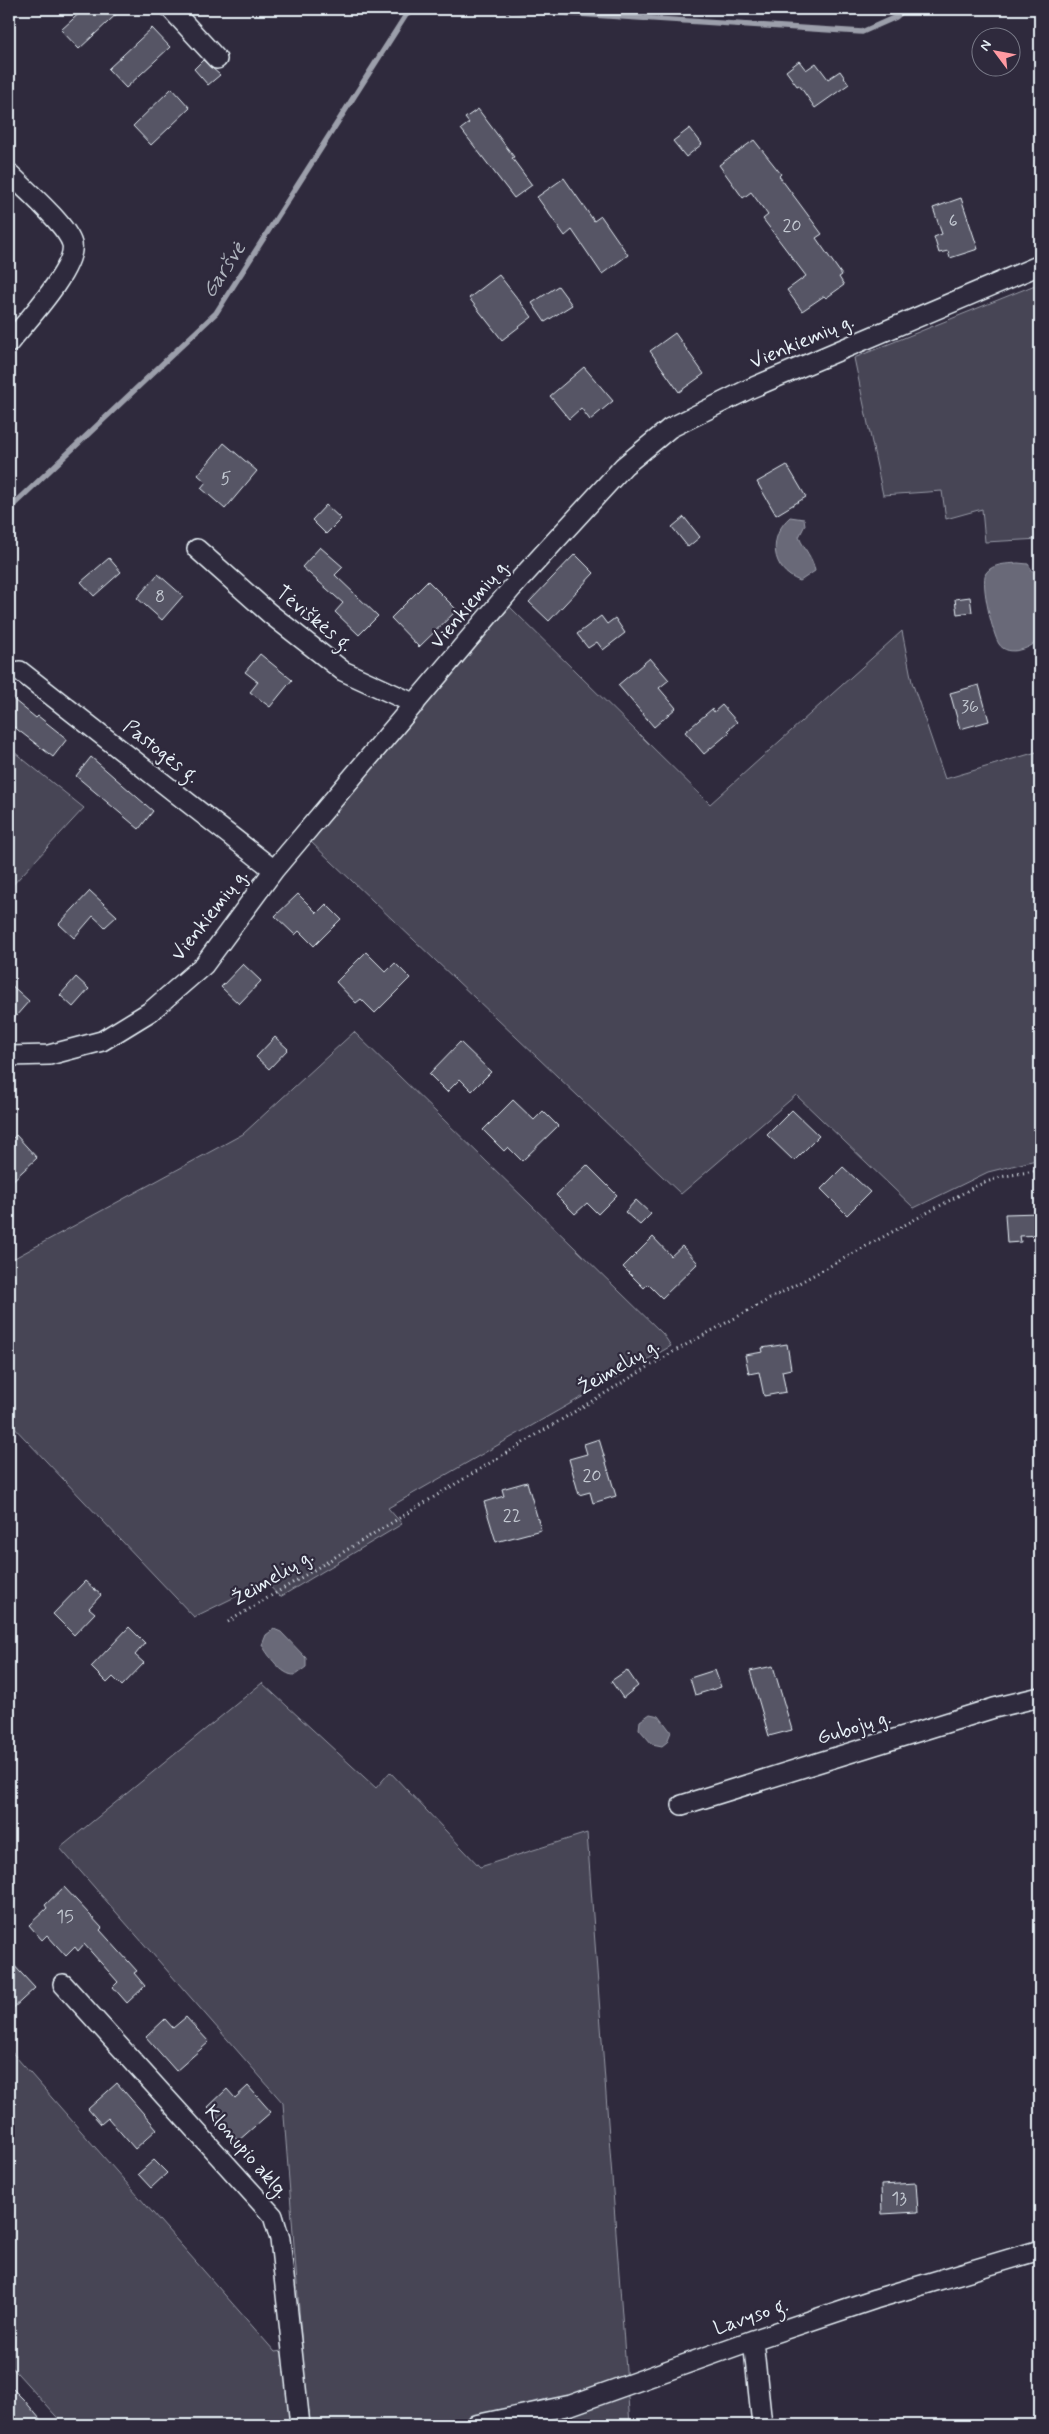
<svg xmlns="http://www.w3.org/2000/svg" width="1049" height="2434" font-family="Mynerve,sans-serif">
<rect width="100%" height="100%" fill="#2f2a3d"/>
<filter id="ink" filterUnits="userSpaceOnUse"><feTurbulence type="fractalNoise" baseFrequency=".02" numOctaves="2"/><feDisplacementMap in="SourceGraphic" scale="10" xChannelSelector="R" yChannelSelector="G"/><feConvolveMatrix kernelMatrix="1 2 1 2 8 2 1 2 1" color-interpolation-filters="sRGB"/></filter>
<g filter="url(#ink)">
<!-- green -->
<path fill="#464455" stroke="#979aa6" d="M1040,283V539L985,542L982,509L946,519L942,491L883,495L854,358Z
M510,607L710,804L902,631L912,682L945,779L1040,751V1159L988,1172L914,1208L796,1095L681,1194L311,842Z
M9,748L84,808L9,889Z
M354,1032L663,1334L671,1346L388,1508L402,1524L280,1597L266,1582L194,1617L9,1422V1261L243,1134Z
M262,1683L376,1788L390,1772L480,1867L587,1833L630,2425H64L9,2364V2049L275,2352L302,2348L283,2103L60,1848Z"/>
<!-- water -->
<path fill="#696978" stroke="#9c9fab" d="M790,517L804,519L805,525L799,537C804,549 813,558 815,571L800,581C770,570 768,536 790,517Z
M1018,563L1028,564L1034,573L1040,638C1033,648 1008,658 999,644C993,635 980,583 986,573C993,563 1008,564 1018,563Z
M274,1629L281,1632L306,1658V1667L295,1675C282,1676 268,1655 262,1645L266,1635Z
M650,1714L659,1716L671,1732L667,1742L662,1746L652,1744L639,1729L640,1721Z"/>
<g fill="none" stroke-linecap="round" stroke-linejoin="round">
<!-- stream -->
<path stroke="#9c9fab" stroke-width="5.5" d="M498,9L862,32L896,17L905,9
M9,509L216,313L406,15L416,9"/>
</g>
<!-- building -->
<path fill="#575565" stroke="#e8f1f8" d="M84,9H122L79,49L61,30Z
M152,28L170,47L126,88L108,69Z
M203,60L220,75L208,85L194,69Z
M799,61L806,70L816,63L828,79L840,71L849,84L815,108L799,85L797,86L786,71Z
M172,88L190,108L151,145L133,126Z
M478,109L514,157L512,158L532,185L514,198L461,129L469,123L465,118Z
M690,128L702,144L686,157L673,141Z
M754,140L781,174L779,176L822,234L816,238L842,275L839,277L844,285L826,298L824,296L802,311L787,290L806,276L763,219L768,215L751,192L743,198L719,165Z
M564,178L594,221L601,216L628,255L602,274L572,230L565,236L537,197Z
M961,198L978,249L950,258L948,251L939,253L934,237L942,234L933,208Z
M499,275L532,317L502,340L469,298Z
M558,286L572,305L545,322L532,303Z
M675,333L704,374L679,392L650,351Z
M584,367L613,401L590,420L581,408L569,419L550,396Z
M224,443L257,471L225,509L201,488L206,482L198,475Z
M787,465L806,497L776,515L757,482Z
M326,505L341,519L326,534L312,520Z
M684,517L700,537L688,547L672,527Z
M320,547L343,567L335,575L378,616L359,635L335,612L343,603L302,567Z
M575,554L594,573L549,621L529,602Z
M109,558L121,572L94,596L81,582Z
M158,574L183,596L162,620L137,598Z
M428,581L457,610L419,647L391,618Z
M970,597L972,612L957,614L955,599Z
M601,616L607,624L615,618L625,633L603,650L597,642L588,648L577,634Z
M260,654L292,680L270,707L250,692L258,682L245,672Z
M650,658L669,680L659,688L676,708L654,727L618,685Z
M979,685L989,721L960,729L950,693Z
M9,696L36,718L38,716L67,739L53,757L9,723Z
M722,705L737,722L728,730L730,732L704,754L685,732L712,709L714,712Z
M91,757L153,811L139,829L76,776Z
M90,891L117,916L105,927L93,916L74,938L59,924Z
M298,894L317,913L326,904L341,919L314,946L299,931L295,935L275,916Z
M366,952L386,972L395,963L410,978L375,1013L361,999L356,1003L336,982Z
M243,964L261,981L239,1004L221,987Z
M76,977L89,989L73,1007L60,995Z
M9,983L29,1001L9,1024Z
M275,1037L288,1049L269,1069L256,1057Z
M460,1042L491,1072L472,1091L460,1079L447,1092L429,1074Z
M513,1100L534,1120L543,1111L558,1126L522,1161L508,1147L504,1151L483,1130Z
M792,1110L819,1136L794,1161L767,1135Z
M16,1135L37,1158L9,1184V1142Z
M587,1165L617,1195L598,1214L587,1203L575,1214L556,1195Z
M843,1167L870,1192L847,1215L821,1189Z
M636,1200L651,1214L640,1225L625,1212Z
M1040,1213V1235L1020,1236L1021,1242L1007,1243L1005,1214Z
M653,1237L671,1256L682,1246L698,1263L662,1298L648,1284L644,1288L623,1267Z
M787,1344L791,1369L782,1371L786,1392L764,1396L759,1372L749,1374L745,1355L763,1352L762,1348Z
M599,1439L616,1496L593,1503L590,1492L579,1495L569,1459L587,1454L584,1444Z
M527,1482L541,1530L496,1542L484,1502L504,1496L502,1489Z
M85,1581L101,1595L89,1608L95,1613L74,1635L53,1614Z
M129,1627L145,1643L135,1655L144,1663L122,1686L113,1677L107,1683L91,1667Z
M773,1666L792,1730L769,1736L750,1671Z
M627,1670L638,1686L623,1698L611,1681Z
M715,1670L721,1687L695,1695L690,1678Z
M64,1887L102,1928L100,1930L137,1971L134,1973L145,1986L127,2003L113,1987L118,1982L84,1944L78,1951L75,1947L66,1956L47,1935L42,1940L29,1925L47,1908L45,1905Z
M9,1960L35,1988L9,2012Z
M186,2017L209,2042L176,2071L146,2037L165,2019L173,2028Z
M117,2083L157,2129L135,2149L108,2118L101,2124L88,2109Z
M248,2086L271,2112L238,2141L208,2107L227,2089L235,2098Z
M154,2160L167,2173L151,2188L138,2174Z
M916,2183L918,2212L882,2214L881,2185Z
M9,2385L25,2401L45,2425H9Z"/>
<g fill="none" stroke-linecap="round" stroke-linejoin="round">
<!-- street casing -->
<g stroke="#e8f1f8" stroke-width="22">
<path id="street" d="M171,9L217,59
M9,173C24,188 67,225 72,244C77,268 24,324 9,343
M197,549L269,613L343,671L415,704
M20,671L274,870
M9,1056L49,1055L102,1041L151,1011L204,965L274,870L512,588L624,466L670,428L749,389L1040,265
M682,1805L994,1708L1040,1697
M63,1984L273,2216L280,2239L300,2425
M753,2340L762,2425
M475,2425L571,2405L753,2340L875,2299L1040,2250"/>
</g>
<!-- path -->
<path stroke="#e8f1f8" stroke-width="3" stroke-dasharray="1 4" stroke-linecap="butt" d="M228,1622L673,1352L976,1186L1000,1177L1040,1170"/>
<!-- street -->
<use href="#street" stroke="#2f2a3d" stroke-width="19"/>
</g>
</g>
<g text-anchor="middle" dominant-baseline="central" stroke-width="4.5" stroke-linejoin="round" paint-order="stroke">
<!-- number labels -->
<g font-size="18" fill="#c4cad3">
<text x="953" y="221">6</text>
<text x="792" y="226">20</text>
<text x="226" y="479">5</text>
<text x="160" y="597">8</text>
<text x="970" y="707">36</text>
<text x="592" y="1476">20</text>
<text x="512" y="1516">22</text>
<text x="65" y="1917">15</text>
<text x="899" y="2199">13</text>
</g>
<!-- street labels -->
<g font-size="20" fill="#e8f1f8" stroke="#2f2a3d">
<text transform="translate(802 342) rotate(-23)">Vienkiemių g.</text>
<text transform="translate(470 604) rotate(-50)">Vienkiemių g.</text>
<text transform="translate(314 619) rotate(39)">Tėviškės g.</text>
<text transform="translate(161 752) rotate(38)">Pastogės g.</text>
<text transform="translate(210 915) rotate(-52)">Vienkiemių g.</text>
<text transform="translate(619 1367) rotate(-31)">Žeimelių g.</text>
<text transform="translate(273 1578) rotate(-31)">Žeimelių g.</text>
<text transform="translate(854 1728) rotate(-17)">Gubojų g.</text>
<text transform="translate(246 2152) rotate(49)">Klonupio aklg.</text>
<text transform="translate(751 2317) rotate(-19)">Lavyso g.</text>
</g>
<!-- water labels -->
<g font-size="21" font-style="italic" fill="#afb4be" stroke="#2f2a3d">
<text transform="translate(224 270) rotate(-57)">Garšvė</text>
</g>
</g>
<!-- margin -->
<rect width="1049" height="2434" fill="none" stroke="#2f2a3d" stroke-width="30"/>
<rect x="15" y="15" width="1019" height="2404" fill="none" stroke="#e8f1f8" stroke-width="2" filter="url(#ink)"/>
<!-- north arrow -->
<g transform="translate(996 52) rotate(302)"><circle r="24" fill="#2f2a3d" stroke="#797a88"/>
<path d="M0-4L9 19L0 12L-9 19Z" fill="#ff9aa2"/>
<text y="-8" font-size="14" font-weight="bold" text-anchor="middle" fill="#e8f1f8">N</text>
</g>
</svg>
